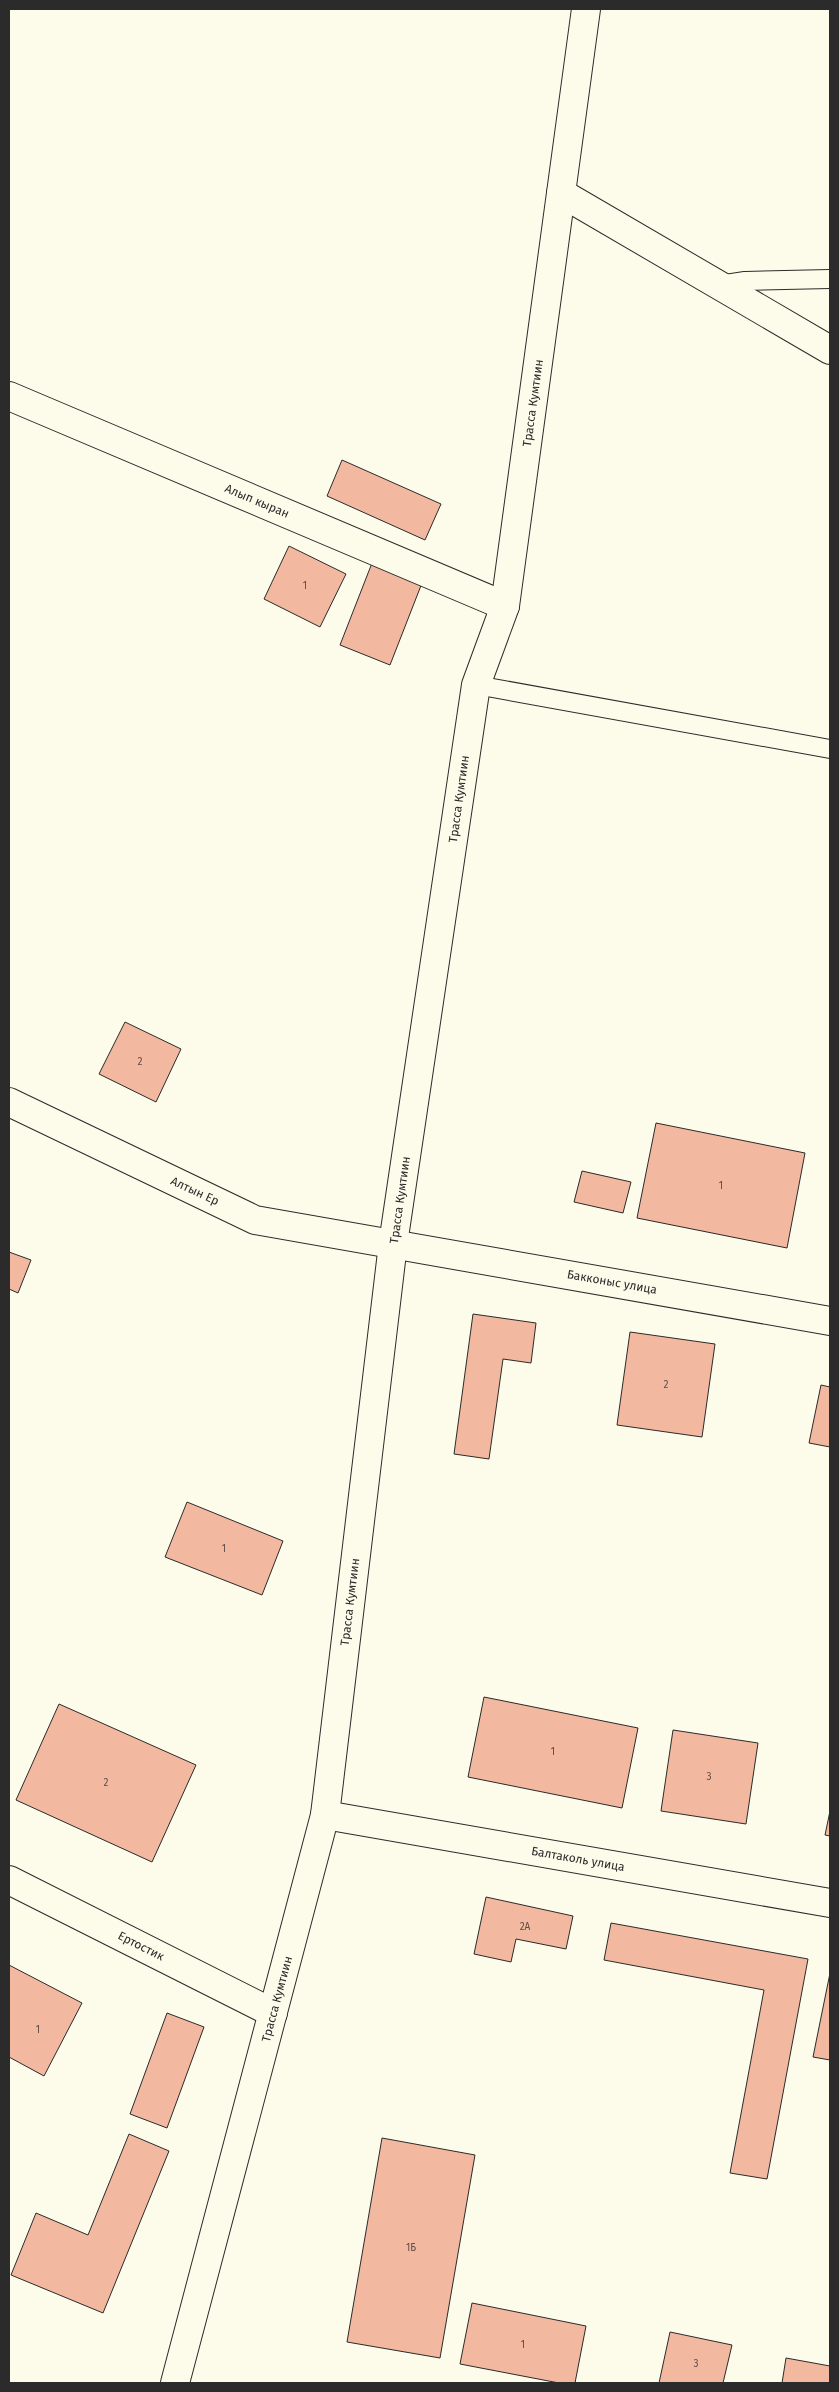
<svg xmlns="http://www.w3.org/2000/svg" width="839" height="2392" font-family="'Fira Sans',sans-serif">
<rect width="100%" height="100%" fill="#fdfbea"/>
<!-- building -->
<path fill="#f2b8a0" stroke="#2b2b2b" d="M342,460L441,504L425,540L327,496Z
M289,546L346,574L320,627L264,599Z
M372,563L422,583L390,665L340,645Z
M125,1022L181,1049L156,1102L99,1074Z
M656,1123L805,1153L787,1248L637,1218Z
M582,1171L631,1182L623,1213L574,1202Z
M9,1252L31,1260L18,1293L9,1289Z
M473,1314L536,1323L531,1363L503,1359L489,1459L454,1454Z
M630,1332L715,1344L702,1437L617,1425Z
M821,1385L830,1387V1447L809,1443Z
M187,1502L283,1541L262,1595L165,1557Z
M484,1697L638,1728L622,1808L468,1777Z
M59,1704L196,1765L152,1862L16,1800Z
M673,1730L758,1743L746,1824L661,1811Z
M830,1811V1836L825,1835Z
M486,1897L573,1916L566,1949L516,1939L511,1962L474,1954Z
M611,1923L808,1959L767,2179L730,2173L764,1990L604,1960Z
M9,1965L82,2003L44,2076L9,2057Z
M830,1973V2060L813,2057Z
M167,2013L204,2027L167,2128L130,2114Z
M129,2134L169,2151L103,2313L11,2275L36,2213L88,2235Z
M382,2138L475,2155L440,2358L347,2342Z
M472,2303L586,2326L575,2383H559L460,2364Z
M670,2332L732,2345L723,2383H659Z
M786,2358L830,2366V2383H782Z"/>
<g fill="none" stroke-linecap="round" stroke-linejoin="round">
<!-- service casing -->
<g stroke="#2b2b2b" stroke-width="20">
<path id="service" d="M719,285L745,281L830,279
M476,685L830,749"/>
</g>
<!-- minor casing -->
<g stroke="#2b2b2b" stroke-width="30">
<path id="minor" d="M561,193L830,350
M9,396L505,606
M9,1102L255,1220L830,1321
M325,1815L830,1903
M9,1880L273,2013"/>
</g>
<!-- tertiary casing -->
<g stroke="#2b2b2b" stroke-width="30">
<path id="tertiary" d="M175,2383L325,1815L393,1244L476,685L505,606L586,9"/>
</g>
<!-- service -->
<use href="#service" stroke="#fdfbea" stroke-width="18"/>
<!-- minor -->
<use href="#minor" stroke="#fdfbea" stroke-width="28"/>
<!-- tertiary -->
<use href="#tertiary" stroke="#fdfbea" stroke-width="28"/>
</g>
<g text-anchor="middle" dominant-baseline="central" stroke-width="4" stroke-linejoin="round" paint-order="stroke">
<!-- number labels -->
<g font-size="10" fill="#5d4e48">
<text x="305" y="586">1</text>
<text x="140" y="1062">2</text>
<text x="721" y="1186">1</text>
<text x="666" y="1385">2</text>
<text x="224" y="1549">1</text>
<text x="553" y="1752">1</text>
<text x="709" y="1777">3</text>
<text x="106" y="1783">2</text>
<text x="525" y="1927">2А</text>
<text x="38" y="2030">1</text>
<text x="411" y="2248">1Б</text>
<text x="523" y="2345">1</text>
<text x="696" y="2364">3</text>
</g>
<!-- street labels -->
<g font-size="12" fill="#2b2b2b" stroke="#fdfbea">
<text transform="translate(533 403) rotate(-82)">Трасса Кумтиин</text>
<text transform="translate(257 501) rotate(23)">Алып кыран</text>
<text transform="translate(459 799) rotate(-82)">Трасса Кумтиин</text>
<text transform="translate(195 1191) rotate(25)">Алтын Ер</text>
<text transform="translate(400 1200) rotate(-82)">Трасса Кумтиин</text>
<text transform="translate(612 1282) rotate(10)">Бакконыс улица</text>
<text transform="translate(350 1602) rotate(-83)">Трасса Кумтиин</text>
<text transform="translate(578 1859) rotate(10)">Балтаколь улица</text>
<text transform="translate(141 1946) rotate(27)">Ертостик</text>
<text transform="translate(277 1999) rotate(-75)">Трасса Кумтиин</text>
</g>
</g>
<!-- border -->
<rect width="839" height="2392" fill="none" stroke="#2b2b2b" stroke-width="20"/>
</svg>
